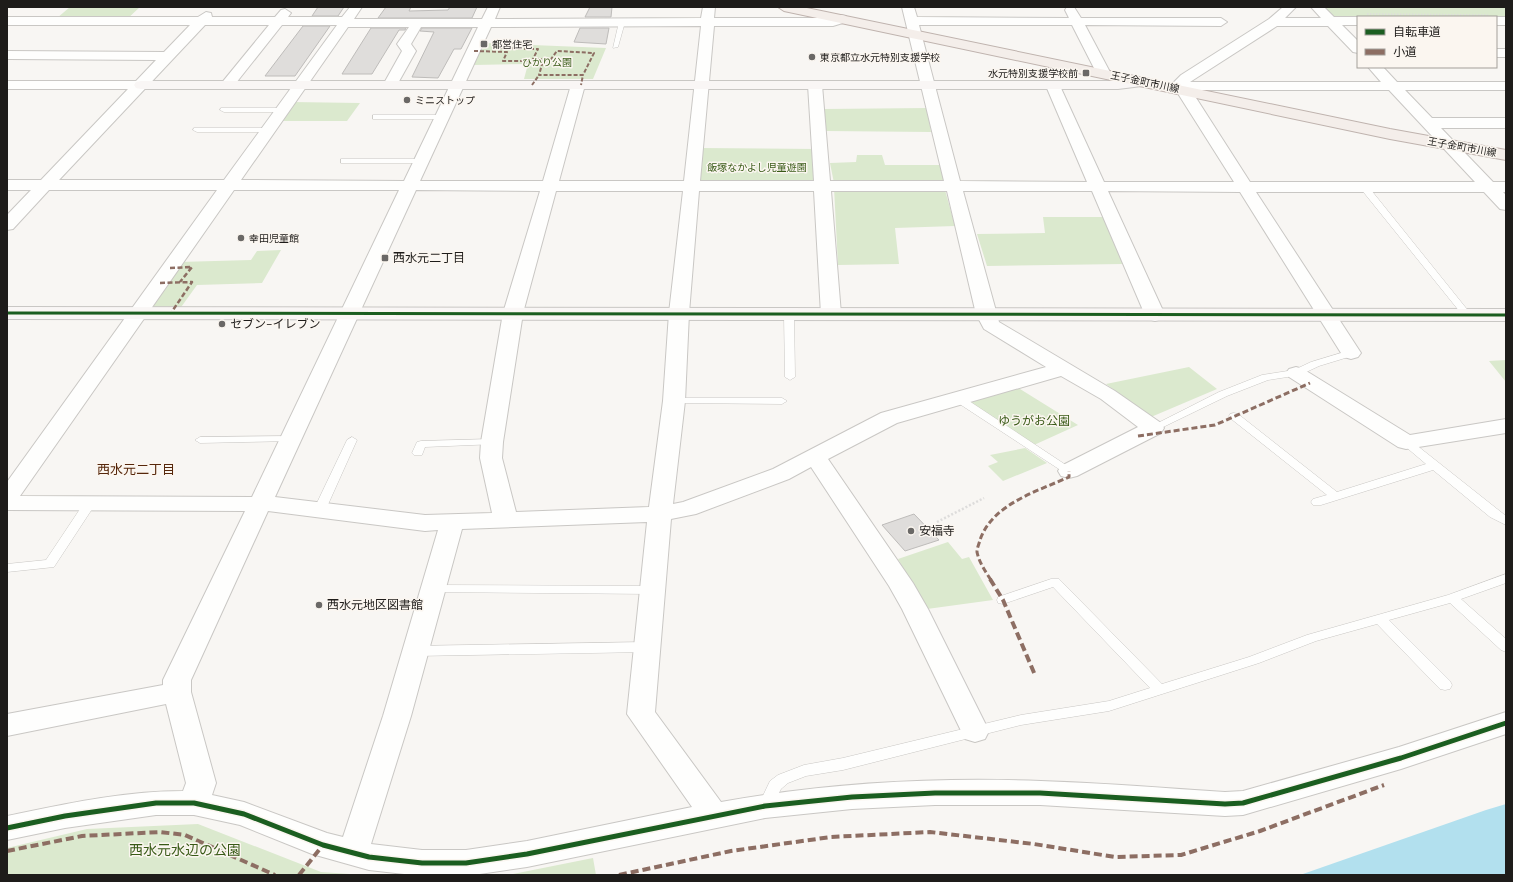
<svg xmlns="http://www.w3.org/2000/svg" width="1513" height="882" font-family="'DM Sans','Noto Sans JP',sans-serif">
<rect width="100%" height="100%" fill="#f8f6f3"/>
<!-- green -->
<path fill="#dbe9ce" d="M70,7H140L126,20L57,18Z
M1322,7L1445,8V7H1506V20L1496,17H1332Z
M484,43L606,48L593,79H524L528,64L474,65Z
M292,102L360,103L347,121H279Z
M927,108L931,132L826,131L824,109Z
M700,148L816,149L817,184L697,185Z
M857,155H882L885,165H940L945,182L834,183L830,163L856,162Z
M834,188L945,190L955,226L895,228L899,264L838,265Z
M1043,217H1105L1123,264L987,266L977,234L1045,233Z
M281,250L262,283L197,285L179,310H145L179,262L251,260L257,251Z
M1506,360V382L1489,361Z
M1189,367L1217,389L1151,417L1106,384Z
M1015,386L1078,425L1034,445L968,401Z
M1025,448L1047,463L1003,481L988,466L998,462L990,455Z
M948,542L962,559L969,557L993,600L927,609L898,559Z
M198,824L321,872L364,875H7V848L87,829Z
M593,858L596,875H508Z"/>
<!-- water -->
<path fill="#b2e0ee" d="M1506,804V875H1300L1486,810Z"/>
<!-- building -->
<path fill="#dfdddb" stroke="#bebcba" d="M318,7H344L338,16H312Z
M386,7H411L409,11L448,10L450,7H477L472,18H378Z
M590,7H612L611,17H585Z
M303,26H330L295,76H265Z
M371,28H406L405,30H399L372,74H342Z
M422,28H472L461,49H454L438,78L412,77L434,32L420,31Z
M580,28H609L606,44L574,42Z
M914,514L939,540L905,551L882,525Z"/>
<g fill="none" stroke-linecap="round" stroke-linejoin="round">
<!-- lane casing -->
<g stroke="#c9c7c4" stroke-width="1">
<path id="lane" d="M622,20L625,22L618,47L613,48L619,22Z
M221,108H281L285,110L281,112H224L220,110Z
M373,115H443L447,117L443,119H373Z
M194,128H267L271,130L267,132H197L193,130Z
M341,159H422L426,161L422,163H341Z
M1361,185H1367L1470,313L1472,315L1470,317H1464L1361,189Z
M789,311L794,314L795,377L790,380L785,377L784,314Z
M1351,350L1355,351L1356,353L1355,355L1319,366L1300,375L1268,380L1227,396L1157,430H1149L1148,428L1219,392L1262,375L1294,370L1311,362Z
M959,396L963,397L1075,471L1073,473H1065L955,401L954,399Z
M674,398H782L787,401L782,404L670,403L669,401Z
M1234,413L1238,414L1337,492L1426,464L1400,442L1402,440H1410L1506,516V525L1490,517L1433,470L1321,505H1313L1311,502L1313,499L1327,495L1230,418L1229,416L1230,414Z
M291,436L296,439L295,441L200,443L195,440L200,437Z
M352,437L357,440L326,509L324,512H316L314,509L347,440Z
M492,439L496,440L498,442L496,444L425,447L422,455H414L412,453L417,442L421,441Z
M90,499L96,503L54,567L7,572V564L46,560L86,500Z
M1506,574V583L1461,599L1506,639V652L1501,650L1450,603L1389,620L1450,681L1452,685L1450,689L1445,690L1440,689L1377,624L1316,641L1259,663L1109,711L1021,725L843,770L806,776L788,783L781,789L770,810L765,812L760,810L758,806L770,781L778,775L804,765L843,758L1021,715L1109,701L1150,688L1053,587L1003,604L998,603L997,600L998,597L1051,579H1059L1162,684L1249,657L1307,635L1448,595Z
M433,585L653,586L657,587L659,590L657,593L653,594L429,592L427,589L429,586Z
M647,642L652,644L654,647L652,650L647,652L415,656L410,654L408,651L410,648L415,646Z"/>
</g>
<!-- street casing -->
<g stroke="#c9c7c4" stroke-width="2">
<path id="street" d="M350,7H362L354,19H482L488,7H500L495,19L701,18L703,7H715L714,18H831L841,15L846,16L847,19L846,22L833,26H714L700,181H814L808,85L810,82H820L822,85L830,181H944L902,7H914L917,17L1069,18L1065,10L1067,7H1074L1081,18H1221L1227,22L1221,26L1085,25L1111,74L1109,77H1099L1097,74L1072,25H919L960,181L1087,182L1046,86L1048,83H1058L1060,86L1104,182H1234L1177,92L1170,91L1168,88L1181,75L1269,19L1283,7H1296L1285,18H1321L1311,7H1324L1334,17H1358V25H1342L1358,41V53L1353,52L1328,26H1277L1190,82H1381L1368,67H1383L1397,82H1506V90H1405L1432,118H1506V128H1441L1493,182H1506V192H1503L1506,195V210L1500,209L1484,192H1256L1361,353L1358,357L1351,359L1344,357L1341,353L1240,192L1108,191L1165,315L1162,319L1155,321L1148,319L1145,315L1092,191H963L999,322L1115,391L1161,423L1164,428L1161,433L1077,476L1069,478L1061,476L1058,471L1061,466L1138,427L1101,399L1061,376L897,423L828,459L913,583L928,609L989,731L985,739L975,742L965,739L902,609L889,586L811,467L789,479L696,514L671,519L655,712L721,802C826,783 934,777 1041,781C1102,783 1164,788 1225,792L1243,791L1399,747L1506,712V734L1401,769L1243,815L1225,816L1040,805H935L852,809L765,818L527,867L473,875H413L369,870L312,854L240,825L194,815H156L65,828L7,840V816C65,804 124,791 183,791L186,783L166,704L7,736V714L163,685V680L245,511L7,510V482L217,190H49L13,229L7,230V215L31,190H7V180H41L128,89H7V81H136L156,60L9,59H7V51L164,52L190,25H7V17H198L206,12L211,13L212,17H275L281,10L285,9L291,13L288,17H342ZM205,25H269L220,85L222,88H232L282,25H337L224,180H59ZM701,26L684,181H559L585,85L583,82H573L571,85L543,181H420L491,27ZM348,27H409L397,44L402,51L383,85L385,88H395L397,85L416,51L411,44L421,27H478L404,181L241,180ZM1191,90H1389L1475,182H1250ZM234,190H399L252,497L20,496ZM416,190L540,191L503,313L481,442L480,458L492,513L425,515L275,497ZM556,191H683L669,313L663,401L649,507L516,512L502,458L503,442L523,313ZM699,191H814L821,314L824,318L831,320L838,318L841,314L831,191H947L976,314L984,329L1046,367L881,413L773,469L683,502L673,504L685,401L689,313ZM268,511L425,531L438,530L383,716L343,837L327,833L244,802L212,795L216,783L191,692V680ZM647,522L627,714L692,807L527,841L466,850H422L371,844L411,716L462,529Z
M1496,17H1506V25H1496Z
M1496,49H1506V57H1496Z
M1296,367L1303,369L1410,435L1506,419V433L1406,449L1398,447L1289,377L1286,373L1289,369Z"/>
</g>
<!-- secondary casing -->
<g stroke="#c9c7c4" stroke-width="2">
<path id="secondary" d="M1145,78L1150,79L1152,82L1150,85L1118,89H141L136,88L134,85L136,82L141,81H1118Z
M7,307L1506,309V321L7,319Z"/>
</g>
<!-- primary casing -->
<g stroke="#bfb3ae" stroke-width="2">
<path id="primary" d="M778,7H802L1390,129L1506,150V160L1390,139L784,11Z"/>
</g>
<!-- path-far1 -->
<path stroke="#dddcdb" stroke-width="1.5" stroke-dasharray="1.5 1.5" stroke-linecap="butt" d="M1367,14L1488,15"/>
<!-- path -->
<path stroke="#dddcdb" stroke-width="2.5" stroke-dasharray="2 2" stroke-linecap="butt" d="M937,522L984,498"/>
<!-- lane -->
<use href="#lane" fill="#fefefd" fill-rule="evenodd"/>
<!-- street -->
<use href="#street" fill="#fefefd" fill-rule="evenodd"/>
<!-- secondary -->
<use href="#secondary" fill="#f9f6f5" fill-rule="evenodd"/>
<!-- primary -->
<use href="#primary" fill="#f4eeea" fill-rule="evenodd"/>
<!-- quiet-far3 -->
<path stroke="#8d6e63" stroke-width="2" stroke-dasharray="4 2" stroke-linecap="butt" d="M500,48L538,49L533,59H551L557,51L594,53L583,75
M474,51L507,52L503,61H543L539,75H583L581,85
M532,85L539,75"/>
<!-- quiet-far2 -->
<path stroke="#8d6e63" stroke-width="2.5" stroke-dasharray="5 2.5" stroke-linecap="butt" d="M170,268L192,267L180,282
M160,283L192,282L171,313"/>
<!-- quiet-far1 -->
<path stroke="#8d6e63" stroke-width="3" stroke-dasharray="6 3" stroke-linecap="butt" d="M1138,436L1215,425L1310,383
M991,580C985,571 979,562 977,552C977,548 979,544 980,540C992,504 1038,491 1069,477V471"/>
<!-- quiet -->
<path stroke="#8d6e63" stroke-width="4" stroke-dasharray="8 4" stroke-linecap="butt" d="M990,579L1003,600L1035,675
M7,851L82,836L160,832L185,835L275,875
M299,875L323,845
M619,875L731,851L831,837L930,832L1034,844L1115,857L1181,855L1260,831L1384,785"/>
<!-- cycleway-far1 casing -->
<g stroke="#fbf6f0" stroke-width="5">
<path id="cycleway-far1" d="M7,313L1506,315"/>
</g>
<!-- cycleway casing -->
<g stroke="#fbf6f0" stroke-width="8">
<path id="cycleway" d="M7,828L65,816L156,803H194L244,814L323,845L369,857L422,863H466L527,854L765,806L852,797L935,793H1040L1225,804L1243,803L1401,758L1506,723"/>
</g>
<!-- cycleway-far1 -->
<use href="#cycleway-far1" stroke="#1b5e20" stroke-width="3"/>
<!-- cycleway -->
<use href="#cycleway" stroke="#1b5e20" stroke-width="5"/>
</g>
<!-- markers -->
<g fill="#6a6866" stroke="#fbf6f0" stroke-width="1.5">
<rect x="480" y="40" width="8" height="8" rx="2"/>
<circle cx="812" cy="57" r="4"/>
<rect x="1082" y="69" width="8" height="8" rx="2"/>
<circle cx="407" cy="100" r="4"/>
<circle cx="241" cy="238" r="4"/>
<rect x="381" y="254" width="8" height="8" rx="2"/>
<circle cx="222" cy="324" r="4"/>
<circle cx="911" cy="531" r="4"/>
<circle cx="319" cy="605" r="4"/>
</g>
<g text-anchor="middle" dominant-baseline="central" stroke-width="3" stroke-linejoin="round" paint-order="stroke">
<!-- far-poi labels -->
<g font-size="10" fill="#1e1c1a" stroke="#fbf6f0" text-anchor="start">
<text x="492" y="44">都営住宅</text>
<text x="820" y="57">東京都立水元特別支援学校</text>
<text x="1078" y="73" text-anchor="end">水元特別支援学校前</text>
<text x="415" y="100">ミニストップ</text>
<text x="249" y="238">幸田児童館</text>
</g>
<!-- far-park labels -->
<g font-size="10" fill="#385a16" stroke="#fbf6f0">
<text x="547" y="62">ひかり公園</text>
<text x="757" y="167">飯塚なかよし児童遊園</text>
</g>
<!-- far-street labels -->
<g font-size="10" fill="#1e1c1a" stroke="#fbf6f0">
<text transform="translate(1145 82) rotate(12)">王子金町市川線</text>
<text transform="translate(1462 147) rotate(10)">王子金町市川線</text>
</g>
<!-- poi labels -->
<g font-size="12" fill="#1e1c1a" stroke="#fbf6f0" text-anchor="start">
<text x="393" y="258">西水元二丁目</text>
<text x="230" y="324">セブン-イレブン</text>
<text x="919" y="531">安福寺</text>
<text x="327" y="605">西水元地区図書館</text>
</g>
<!-- park labels -->
<g font-size="12" fill="#385a16" stroke="#fbf6f0">
<text x="1034" y="421">ゆうがお公園</text>
</g>
<!-- neighbourhood labels -->
<g font-size="13" fill="#56270b" stroke="#fbf6f0">
<text x="136" y="469">西水元二丁目</text>
</g>
<!-- near-park labels -->
<g font-size="14" fill="#385a16" stroke="#fbf6f0">
<text x="185" y="850">西水元水辺の公園</text>
</g>
</g>
<!-- border -->
<rect width="1513" height="882" fill="none" stroke="#1e1c1a" stroke-width="16"/>
<!-- legend -->
<rect x="1357" y="16" width="140" height="52" fill="#fbf6f0" stroke="#a39f9a"/>
<rect x="1365" y="29" width="20" height="6" fill="#1b5e20" stroke="#a39f9a"/>
<text x="1393" y="36" font-size="12" fill="#1e1c1a">自転車道</text>
<rect x="1365" y="49" width="20" height="6" fill="#8d6e63" stroke="#a39f9a"/>
<text x="1393" y="56" font-size="12" fill="#1e1c1a">小道</text>
</svg>
